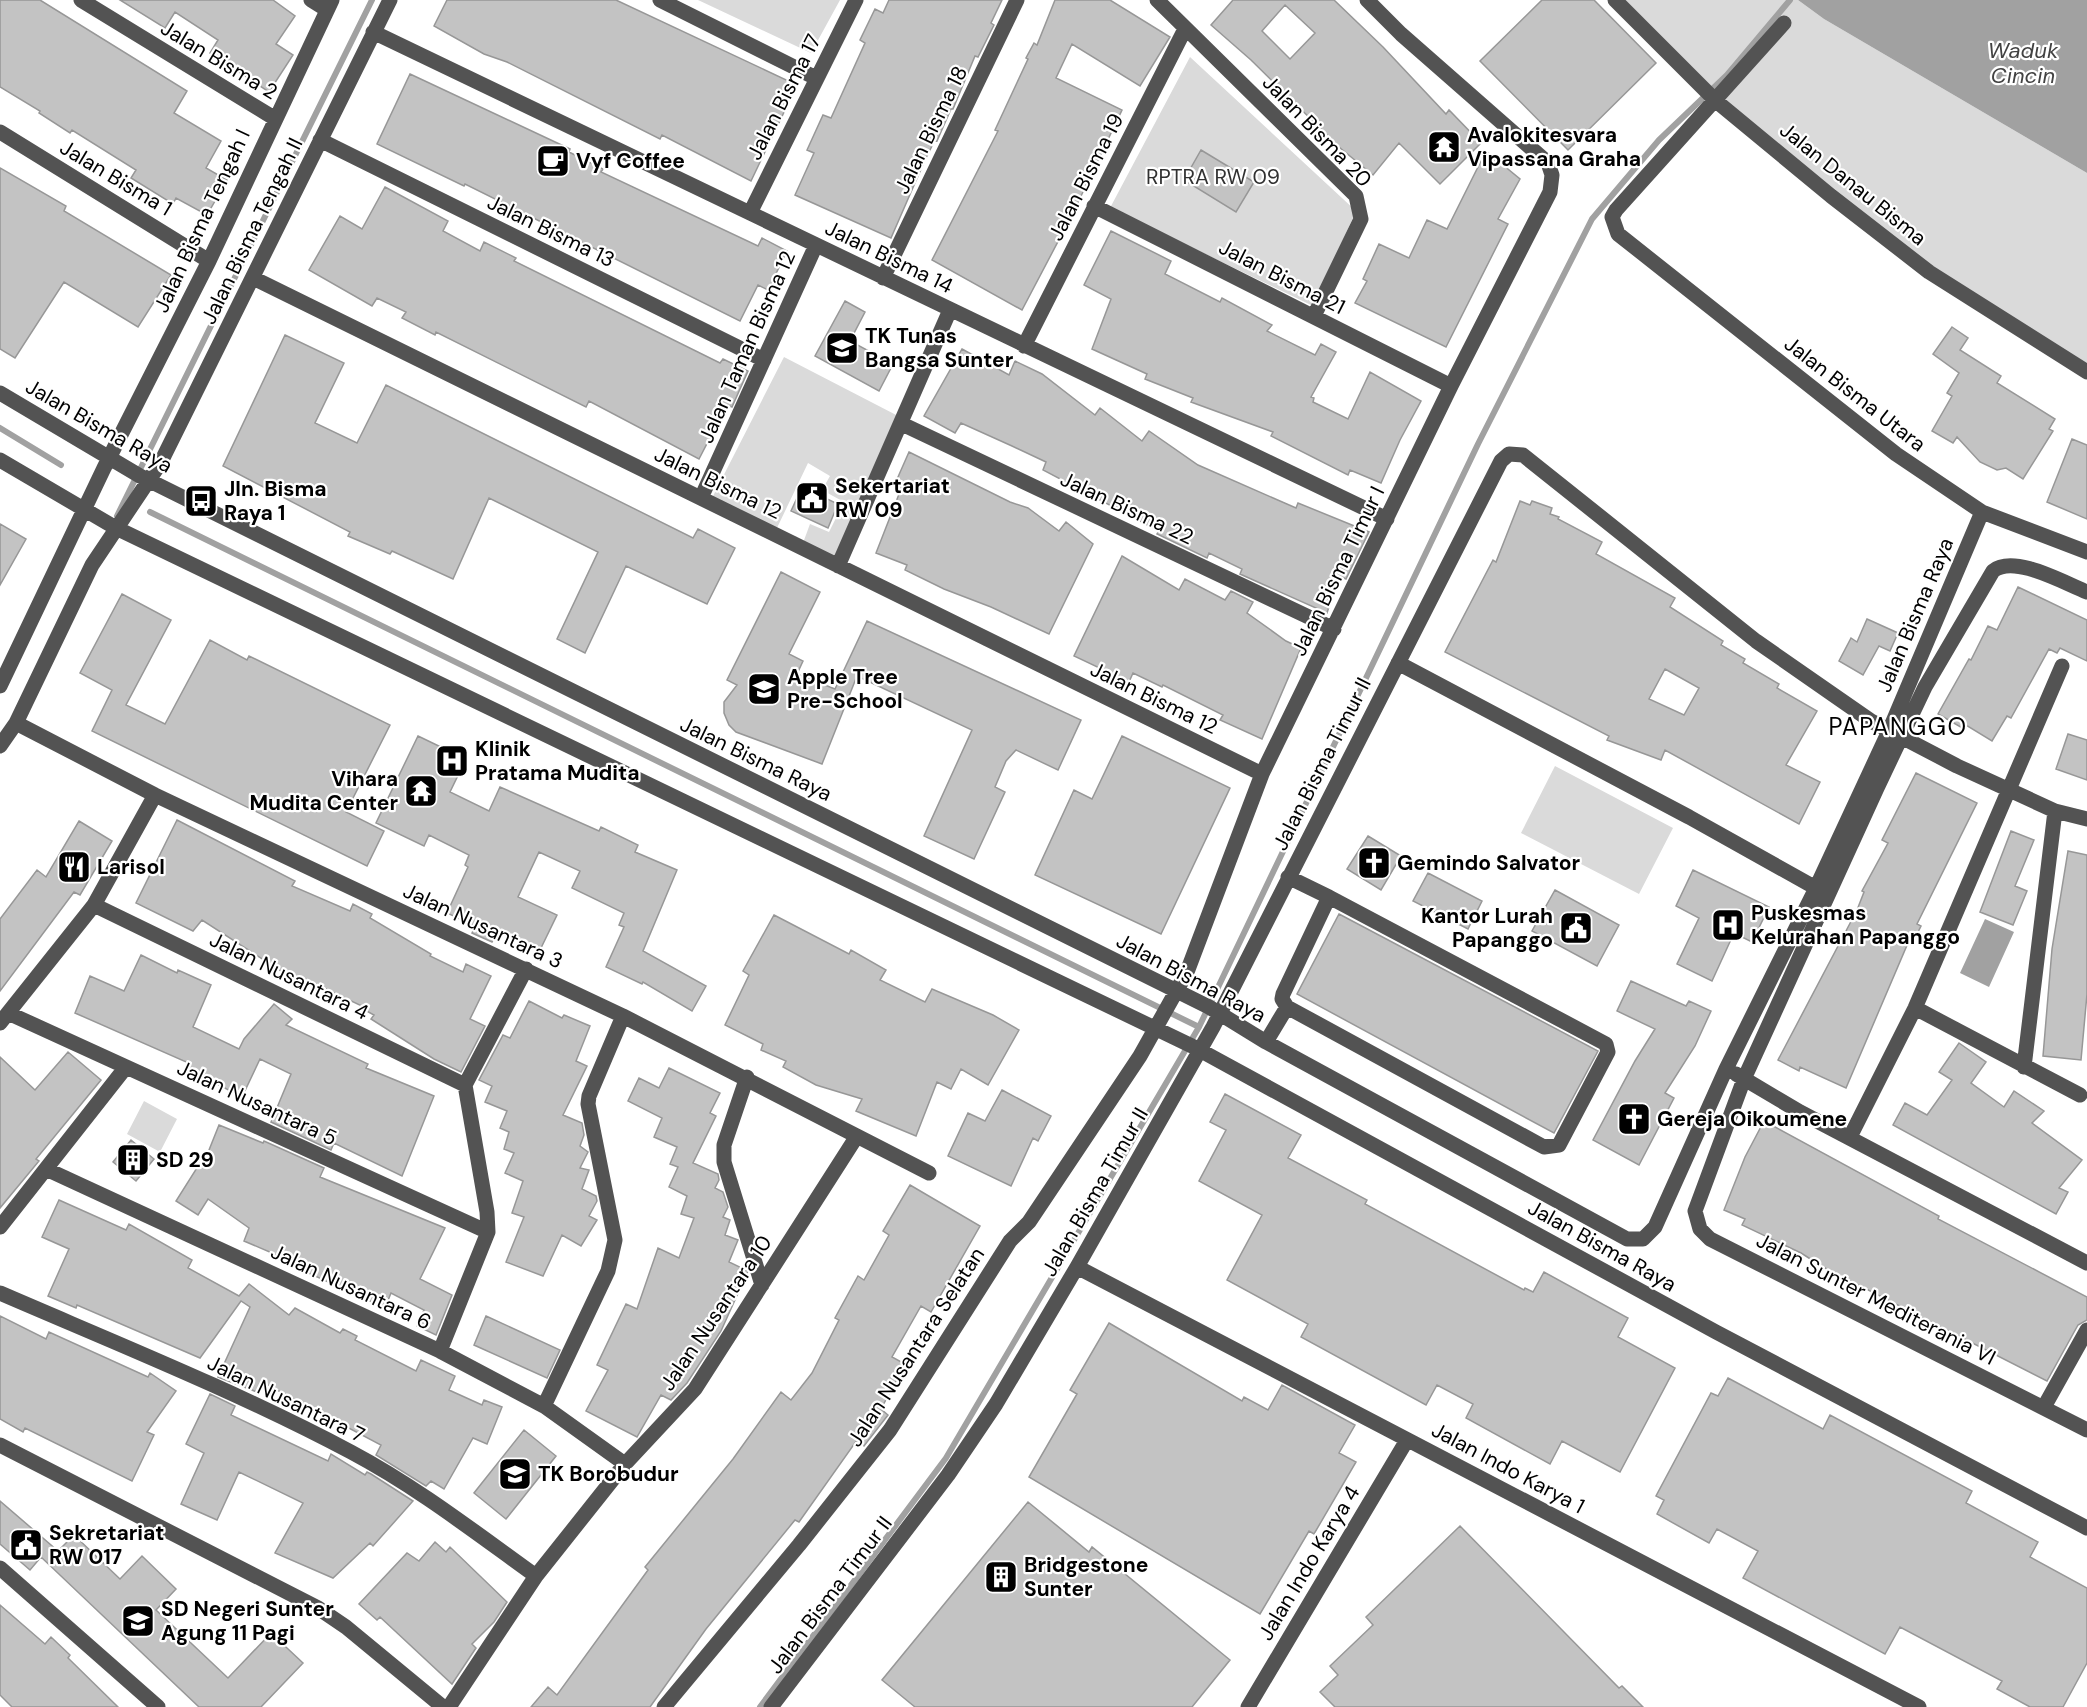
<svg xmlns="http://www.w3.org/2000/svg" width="2087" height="1707" font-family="'DM Sans',sans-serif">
<rect width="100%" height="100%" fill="#fff"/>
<!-- green -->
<path fill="#dadada" d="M698,0H840L811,53Z
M1617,0H1798L1824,19L2087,173V372L1929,272L1716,101Z
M1190,57L1356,211L1313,306L1110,208Z
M784,357L902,418L837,558L803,543L810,524L829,532L844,502L822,490L830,476L808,463L776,530L711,500Z
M1555,766L1673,828L1639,894L1521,833Z
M144,1101L177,1119L160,1152L127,1134Z"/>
<!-- water -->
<path fill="#a1a1a1" d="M1798,0H2087V173L1824,19Z
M1985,919L2014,932L1989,987L1960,973Z"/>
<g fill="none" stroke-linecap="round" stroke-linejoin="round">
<!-- stream -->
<path stroke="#a1a1a1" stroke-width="6" d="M0,428L61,465
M150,512L1199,1027
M117,516L372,0
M760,1707L946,1458L1199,1027L1478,444L1592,219L1659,140L1727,75L1790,0"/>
</g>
<!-- building -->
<path fill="#c3c3c3" stroke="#979797" stroke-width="1.5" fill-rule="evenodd" d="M0,0H40L187,91L174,113L221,141L206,168L227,180L207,215L176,198L173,204L131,178L136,170L72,130L70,133L39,113L40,111L0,87Z
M120,0H273L295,16L276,44L293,55L269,92L210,53L218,40L175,12L165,28Z
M447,0H616L797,85L751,181L662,135L660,139L507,62L484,54L434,26Z
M889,0H1002L991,23L994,25L978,57L975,56L953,109H951L937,141L935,140L925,160L891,238L795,195L814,153L807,150L823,115L831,118L865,43L860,40L875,9L883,13Z
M1055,0H1110L1170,37L1140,86L1072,44L1056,78L1122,110L1072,215L1022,310L932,260L998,131L995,130L1028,59L1026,58L1034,43L1037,45Z
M1233,0H1334L1383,47L1446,114L1449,110L1481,143L1440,184L1399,143L1373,175L1328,138L1329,137L1251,60L1211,25ZM1285,5L1315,33L1290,59L1262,31Z
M1542,0H1594L1656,63L1568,150L1480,61Z
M410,74L570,149L569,152L603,169L601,172L758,246L762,238L787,251L768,290L758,285L740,321L465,184L464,186L377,144Z
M1201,150L1254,182L1236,212L1184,180Z
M1486,151L1520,179L1498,219L1508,224L1446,347L1355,303L1367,281L1363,279L1379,244L1409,258L1427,220L1447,229Z
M0,168L66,206L64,211L171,275L138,327L64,282L15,358L0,349Z
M385,187L448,221L443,231L480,251L484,242L516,258L514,261L720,363L723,359L748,371L732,407L727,405L699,459L589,401L586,407L436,332L435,335L402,318L406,312L377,298L372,306L309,270L340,216L362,229Z
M1111,231L1171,261L1165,274L1220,302L1222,298L1272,325L1267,331L1315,355L1321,344L1336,352L1311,397L1314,398L1313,402L1348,419L1370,372L1421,401L1400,440L1381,483L1350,470L1348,475L1271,436L1273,432L1191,402L1193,398L1145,379L1147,374L1092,349L1111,299L1084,285Z
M845,301L865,312L850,341L893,364L879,391L815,356Z
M1952,327L1968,338L1960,350L2001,376L1997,383L2055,419L2049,429L2053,431L2023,479L2006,468L1997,470L1980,462L1957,437L1953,443L1932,431L1952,396L1947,393L1959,373L1933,354Z
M285,335L344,363L315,423L357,443L386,385L693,538L698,529L735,548L707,604L626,566L585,653L557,639L598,552L489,498L453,579L392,551L390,554L348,536L350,532L223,466Z
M962,349L1009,375L1015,361L1042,374L1095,415L1100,408L1142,441L1149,431L1198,465L1296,508L1298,503L1369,532L1346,579L1339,576L1327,613L1240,574L1242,569L1209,553L1207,558L1157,534L1159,531L1043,470L1046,462L1012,446L961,423L955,433L924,416Z
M2072,439L2087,445V519L2047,502Z
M909,452L1010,502L1028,508L1059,531L1066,522L1093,544L1049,634L991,607L944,589L905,570L907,565L876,553L901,489L894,486Z
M802,487L838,504L828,528L791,511Z
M1520,501L1530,505L1532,501L1552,508L1550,514L1559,517L1558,519L1602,542L1596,554L1675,598L1670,607L1723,641L1721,645L1745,659L1743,663L1779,684L1777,688L1817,711L1786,765L1820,782L1799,824L1665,750L1661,760L1607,740L1609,736L1445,652L1493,560L1496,562ZM1665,669L1699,688L1684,715L1649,699Z
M0,524L26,539L0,585Z
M1122,556L1179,590L1185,579L1225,600L1231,591L1253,602L1247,613L1286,641L1301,648L1262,739L1220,720L1223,715L1163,685L1162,687L1133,673L1129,682L1074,656Z
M781,572L820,592L789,654L803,661L797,674L835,689L867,621L1081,720L1058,770L1016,750L1006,761L995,787L1005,792L974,859L924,836L972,730L857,676L822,764L736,732L729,725L724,713V702L737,685L727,680Z
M2018,587L2087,620V661L2060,648L2057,653L2049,649L2011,718L2007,716L1992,741L1966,725L1964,729L1938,714L1969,659L1971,660L1988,626L1997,630Z
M122,594L171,620L126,705L165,724L210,640L247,660L249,656L390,725L346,812L384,831L367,866L92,731L112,690L80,673Z
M1867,619L1898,633L1890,651L1879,646L1863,675L1839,661L1851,638L1857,642Z
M2068,734L2087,740V780L2056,769Z
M418,736L466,759L450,792L489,811L500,787L599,831L601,827L638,845L635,852L677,870L643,951L706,986L692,1011L643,982L642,984L606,967L624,927L619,925L624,913L572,888L580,871L539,852L518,897L557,915L540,950L497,932L492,942L472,933L475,926L447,913L468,867L465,865L469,855L429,835L424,846L376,823Z
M1122,736L1230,788L1161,934L1035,875L1074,790L1092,799Z
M1916,773L1977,803L1917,924L1921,926L1912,944L1908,943L1846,1088L1800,1067L1799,1071L1778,1060L1857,910L1864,892L1862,891L1888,843L1882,840Z
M177,820L295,881L292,886L350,911L353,904L372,914L370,918L431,954L430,956L463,972L466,964L491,976L470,1019L485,1026L461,1072L434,1059L371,1019L374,1015L361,1008L362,1006L305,979L301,984L202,920L193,931L136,903Z
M79,821L112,841L80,895L74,892L0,991V919L37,870L46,877Z
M2011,831L2034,840L2015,886L2027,891L2013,925L1980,912Z
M1368,836L1401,856L1381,890L1347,869Z
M2068,851L2087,855V994L2081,1060L2043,1056L2052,949Z
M1693,870L1769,907L1752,942L1734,933L1712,981L1677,964L1699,918L1676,906Z
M1428,873L1482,901L1468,929L1413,901Z
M1555,890L1619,925L1597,966L1532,931Z
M1339,914L1598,1051L1554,1133L1297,994Z
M774,915L849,954L851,950L886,970L880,980L925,1002L932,989L993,1015L1019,1030L988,1085L961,1069L951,1089L937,1082L916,1136L856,1111L862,1099L816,1085L783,1067L786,1061L761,1050L763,1044L725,1025L749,975L743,971Z
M141,955L177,973L178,970L211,985L193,1027L239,1049L244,1039L274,1004L292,1019L286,1025L368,1064L366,1068L434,1096L402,1176L334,1143L331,1150L271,1122L291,1074L260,1059L242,1097L188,1069L191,1064L75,1013L90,976L124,991Z
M1631,981L1686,1006L1689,1001L1711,1011L1695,1046L1665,1093L1674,1098L1639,1165L1593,1140L1635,1061L1655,1029L1617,1011Z
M529,1001L562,1018L564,1015L590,1026L576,1061L587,1066L563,1115L582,1123L584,1135L580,1146L588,1152L580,1168L589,1170L582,1189L596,1196L597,1201L589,1216L597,1220L581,1246L562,1235L543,1276L506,1262L524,1217L512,1213L523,1181L505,1173L514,1153L504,1149L509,1132L500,1128L507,1111L485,1102L492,1086L479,1080L503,1035L510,1038Z
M1959,1043L1986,1062L1971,1083L2004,1107L2014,1091L2044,1111L2032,1123L2082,1160L2059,1188L2068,1192L2056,1214L1893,1125L1905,1103L1927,1115L1952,1080L1939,1072Z
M68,1052L101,1080L36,1159L39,1161L0,1208V1057L35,1090Z
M669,1068L720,1093L710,1113L716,1116L693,1163L718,1174L719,1180L715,1188L723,1192L728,1207L723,1217L730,1220L725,1235L738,1240L729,1262L748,1271L721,1331L687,1383L671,1400L661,1395L637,1437L586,1411L608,1370L597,1365L626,1304L637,1309L658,1248L679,1258L694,1218L681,1214L687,1196L669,1187L678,1167L670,1164L677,1147L654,1137L662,1118L628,1101L639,1078L659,1088Z
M1002,1090L1051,1116L1038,1141L1033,1138L1011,1186L948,1156L968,1113L985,1121Z
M1225,1094L1301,1135L1288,1158L1367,1200L1365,1204L1524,1290L1525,1288L1533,1292L1544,1272L1628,1318L1618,1337L1675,1368L1620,1472L1562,1441L1550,1464L1466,1418L1473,1404L1437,1385L1426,1405L1301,1337L1308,1324L1227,1280L1262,1215L1199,1181L1226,1130L1210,1122Z
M1764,1121L1939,1216L1938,1219L2087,1297V1320L2078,1325L2047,1381L1823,1267L1801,1253L1742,1225L1745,1219L1724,1210L1745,1157Z
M219,1125L263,1143L264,1141L324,1168L320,1177L445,1228L420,1279L452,1295L436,1335L417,1326L424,1310L391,1293L385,1308L278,1259L279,1256L244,1241L249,1228L208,1199L198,1215L176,1201L200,1163L203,1165Z
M131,1140L154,1159L136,1181L113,1162Z
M910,1185L980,1226L931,1312L921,1306L892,1357L905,1364L881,1409L888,1415L864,1446L857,1440L799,1522L795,1520L706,1629L650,1707H531L548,1687L557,1695L648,1570L645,1567L733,1459L781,1392L791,1400L812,1373L839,1320L835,1318L858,1276L864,1280L889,1235L883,1231Z
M59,1200L126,1230L129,1224L192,1260L188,1268L239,1296L249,1284L289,1315L295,1308L340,1333L343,1329L357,1336L355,1340L416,1371L421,1360L455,1376L449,1390L482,1405L484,1400L502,1407L487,1444L473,1438L444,1489L431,1481L426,1486L376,1455L381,1445L262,1382L257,1392L218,1377L250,1307L241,1301L200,1358L77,1305L76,1308L48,1296L69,1249L42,1237Z
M0,1316L46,1339L49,1332L148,1377L150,1373L176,1391L147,1432L154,1435L132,1481L25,1428L23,1432L0,1419Z
M486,1316L560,1350L547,1378L474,1345Z
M1109,1323L1242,1401L1244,1397L1268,1410L1282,1385L1355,1425L1339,1453L1356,1462L1314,1534L1309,1531L1260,1614L1029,1477L1077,1394L1070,1390Z
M1728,1378L1823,1429L1830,1415L1972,1491L1966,1503L2038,1542L2030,1557L2087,1588V1663L2063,1707H2030L1997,1689L2002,1681L1900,1627L1885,1654L1743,1578L1758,1551L1717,1529L1709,1543L1657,1514L1664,1500L1656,1496L1711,1393L1718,1396Z
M210,1394L235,1406L231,1415L328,1461L331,1454L365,1475L367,1472L371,1474L413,1501L373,1546L370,1543L333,1578L275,1553L303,1503L239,1472L217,1520L181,1504L204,1453L186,1444Z
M524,1430L556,1456L506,1519L474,1493Z
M0,1501L58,1551L74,1535L120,1579L142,1556L176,1589L156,1610L228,1678L271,1633L303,1663L261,1707H199L41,1557L30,1570L0,1544Z
M1028,1502L1089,1552L1092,1547L1230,1660L1192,1707H915L882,1680Z
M1460,1526L1619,1688L1622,1686L1643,1707H1335L1320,1692L1338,1675L1330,1666L1373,1625L1366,1617Z
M435,1542L446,1552L450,1547L507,1602L494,1622L472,1644L476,1648L452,1684L380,1617L377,1620L359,1604L407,1553L419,1561Z
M0,1605L45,1644L51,1637L70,1655L68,1658L118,1707H12L0,1695Z"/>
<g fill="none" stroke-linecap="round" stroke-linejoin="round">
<!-- minor -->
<path stroke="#535353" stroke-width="15" d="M81,0L274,118
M311,0L327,10
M660,0L816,78
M1157,0L1356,196L1361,219L1314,316
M1615,0L1716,101L1831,196L1929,272L2087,372
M1784,23L1616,210L1612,217L1618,234L1896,454L1982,512L2087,552
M373,32L1387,519
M0,132L209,261
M320,140L764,360
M1094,206L1451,386
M750,213L856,0
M253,278L1262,774
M883,278L1017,0
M1024,346L1185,29
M0,393L140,476L1209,1007L1266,1042L1627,1239H1643L1655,1227L1726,1069L1816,888L1889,731L1982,512
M902,424L1334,629
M0,460L116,528L1194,1047L1716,1332L2087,1528
M701,498L816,245
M838,566L950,310
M2087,592C2064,583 2014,554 1993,571L1925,687L1877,788L1744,1079L1695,1211L1700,1229L1710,1239L2087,1430
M1398,663L1689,817L1816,888
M0,686L104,468L209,261L332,0
M16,723L155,795L623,1016L929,1173
M0,746L16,723L92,565L161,462L390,0
M1288,877L1329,897
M1329,897L1606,1044L1608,1052L1559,1145L1544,1147L1287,1007L1282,999L1283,994Z
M94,905L465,1085
M1915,1008L2080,1095
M8,1013L488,1232
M0,1023L94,905L155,795
M1266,1042L1287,1007
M2024,1067L2055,811
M1736,1074L1800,1112L2087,1263
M747,1077L724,1145V1162L762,1285
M1850,1137L1915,1008L2062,666
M46,1169L440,1351L544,1406L625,1464
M0,1227L126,1067
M1077,1267L1919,1707
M0,1293C118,1344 238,1392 351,1452C417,1487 476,1533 536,1576
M440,1351L488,1232L487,1212L465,1085L526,969
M544,1406L608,1271L615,1240L588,1104L589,1096L623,1016
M2044,1407L2087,1330
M0,1445L318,1608L346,1627L443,1707
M0,1568L158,1707
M449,1707L536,1576L625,1464L695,1389L857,1136
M664,1707L799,1545L890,1430L1010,1241L1029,1222L1140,1056L1187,972L1262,774L1451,386L1550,192L1552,175L1548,163L1401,34L1367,0
M771,1707L948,1475L996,1404L1077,1267L1213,1027L1501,461L1509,454L1523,455L1756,641L1871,721L1957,766L2055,811L2087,819
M1248,1707L1407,1440"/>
</g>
<!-- icons -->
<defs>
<g id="temple-square" transform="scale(1.725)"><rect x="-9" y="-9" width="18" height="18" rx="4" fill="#000" stroke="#fff"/><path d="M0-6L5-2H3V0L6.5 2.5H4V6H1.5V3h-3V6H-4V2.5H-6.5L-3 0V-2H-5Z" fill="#fff"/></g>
<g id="cafe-square" transform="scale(1.725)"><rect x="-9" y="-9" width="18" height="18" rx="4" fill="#000" stroke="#fff"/><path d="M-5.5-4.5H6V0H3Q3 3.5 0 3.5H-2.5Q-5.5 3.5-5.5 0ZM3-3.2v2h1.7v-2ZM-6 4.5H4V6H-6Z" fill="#fff"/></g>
<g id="school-square" transform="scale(1.725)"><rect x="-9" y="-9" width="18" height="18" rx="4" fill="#000" stroke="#fff"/><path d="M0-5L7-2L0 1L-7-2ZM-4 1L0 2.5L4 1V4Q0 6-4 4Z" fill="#fff"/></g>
<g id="civic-square" transform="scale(1.725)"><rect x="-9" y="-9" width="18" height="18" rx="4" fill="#000" stroke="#fff"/><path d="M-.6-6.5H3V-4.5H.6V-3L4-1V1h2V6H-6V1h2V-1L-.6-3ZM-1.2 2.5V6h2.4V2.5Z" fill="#fff"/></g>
<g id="bus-square" transform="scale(1.725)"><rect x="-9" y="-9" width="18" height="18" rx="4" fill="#000" stroke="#fff"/><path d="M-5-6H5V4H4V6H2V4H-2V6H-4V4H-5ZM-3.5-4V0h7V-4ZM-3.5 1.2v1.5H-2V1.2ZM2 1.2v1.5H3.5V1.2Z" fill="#fff"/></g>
<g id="hospital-square" transform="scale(1.725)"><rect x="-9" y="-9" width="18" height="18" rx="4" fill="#000" stroke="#fff"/><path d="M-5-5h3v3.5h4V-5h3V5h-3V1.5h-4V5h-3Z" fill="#fff"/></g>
<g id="church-square" transform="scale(1.725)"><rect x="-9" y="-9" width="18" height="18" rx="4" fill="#000" stroke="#fff"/><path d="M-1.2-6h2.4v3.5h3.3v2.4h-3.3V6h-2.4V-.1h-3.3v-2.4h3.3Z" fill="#fff"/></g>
<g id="restaurant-square" transform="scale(1.725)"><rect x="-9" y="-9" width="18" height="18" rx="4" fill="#000" stroke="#fff"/><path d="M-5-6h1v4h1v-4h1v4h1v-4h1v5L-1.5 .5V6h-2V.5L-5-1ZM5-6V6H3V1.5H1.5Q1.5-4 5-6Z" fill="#fff"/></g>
<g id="building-square" transform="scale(1.725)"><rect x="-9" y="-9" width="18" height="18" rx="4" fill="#000" stroke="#fff"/><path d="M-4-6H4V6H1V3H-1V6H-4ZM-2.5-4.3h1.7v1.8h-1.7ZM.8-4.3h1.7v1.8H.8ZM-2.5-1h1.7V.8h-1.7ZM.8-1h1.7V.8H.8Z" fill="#fff"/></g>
</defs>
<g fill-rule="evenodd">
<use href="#temple-square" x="1444" y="147"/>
<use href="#cafe-square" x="553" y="161"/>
<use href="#school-square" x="842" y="348"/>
<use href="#civic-square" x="812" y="498"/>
<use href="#bus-square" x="201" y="501"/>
<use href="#school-square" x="764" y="689"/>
<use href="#hospital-square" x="452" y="761"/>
<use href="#temple-square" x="421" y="791"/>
<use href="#church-square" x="1374" y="863"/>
<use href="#restaurant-square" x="74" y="867"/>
<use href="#hospital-square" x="1728" y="925"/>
<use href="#civic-square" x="1576" y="928"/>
<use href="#church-square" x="1634" y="1119"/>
<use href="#building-square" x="133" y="1160"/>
<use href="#school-square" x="515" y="1474"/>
<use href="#civic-square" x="26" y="1545"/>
<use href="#building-square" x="1001" y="1577"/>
<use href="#school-square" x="138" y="1621"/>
</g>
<g text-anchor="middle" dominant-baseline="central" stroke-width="4.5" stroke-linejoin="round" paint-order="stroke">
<!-- street labels -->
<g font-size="21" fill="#000" stroke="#fff">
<text transform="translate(219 60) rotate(31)">Jalan Bisma 2</text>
<text transform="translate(784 97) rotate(-63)">Jalan Bisma 17</text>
<text transform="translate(931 130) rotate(-64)">Jalan Bisma 18</text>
<text transform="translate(1317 131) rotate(46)">Jalan Bisma 20</text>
<text transform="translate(1086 177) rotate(-63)">Jalan Bisma 19</text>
<text transform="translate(116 178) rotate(31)">Jalan Bisma 1</text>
<text transform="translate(1853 184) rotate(39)">Jalan Danau Bisma</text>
<text transform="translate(202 221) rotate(-65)">Jalan Bisma Tengah I</text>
<text transform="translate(252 231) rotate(-64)">Jalan Bisma Tengah II</text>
<text transform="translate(551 231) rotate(26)">Jalan Bisma 13</text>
<text transform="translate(889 257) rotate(26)">Jalan Bisma 14</text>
<text transform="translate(1282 277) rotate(27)">Jalan Bisma 21</text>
<text transform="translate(747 347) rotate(-66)">Jalan Taman Bisma 12</text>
<text transform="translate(1855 394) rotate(38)">Jalan Bisma Utara</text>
<text transform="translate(99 426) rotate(30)">Jalan Bisma Raya</text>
<text transform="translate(718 483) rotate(26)">Jalan Bisma 12</text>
<text transform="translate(1127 508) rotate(25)">Jalan Bisma 22</text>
<text transform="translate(1338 571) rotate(-64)">Jalan Bisma Timur I</text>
<text transform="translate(1915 615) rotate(-67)">Jalan Bisma Raya</text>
<text transform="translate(1154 698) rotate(26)">Jalan Bisma 12</text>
<text transform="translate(756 759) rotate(26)">Jalan Bisma Raya</text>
<text transform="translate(1322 764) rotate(-63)">Jalan Bisma Timur II</text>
<text transform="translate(483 926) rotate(25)">Jalan Nusantara 3</text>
<text transform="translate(289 976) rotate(26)">Jalan Nusantara 4</text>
<text transform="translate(1191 978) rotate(28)">Jalan Bisma Raya</text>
<text transform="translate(257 1103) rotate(25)">Jalan Nusantara 5</text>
<text transform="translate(1095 1192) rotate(-60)">Jalan Bisma Timur II</text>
<text transform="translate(1602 1246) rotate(29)">Jalan Bisma Raya</text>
<text transform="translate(351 1287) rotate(25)">Jalan Nusantara 6</text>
<text transform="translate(1876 1299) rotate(27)">Jalan Sunter Mediterania VI</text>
<text transform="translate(716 1313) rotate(-56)">Jalan Nusantara 10</text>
<text transform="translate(916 1347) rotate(-57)">Jalan Nusantara Selatan</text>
<text transform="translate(286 1399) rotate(26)">Jalan Nusantara 7</text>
<text transform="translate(1508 1468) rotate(28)">Jalan Indo Karya 1</text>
<text transform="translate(1309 1563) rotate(-59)">Jalan Indo Karya 4</text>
<text transform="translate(830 1595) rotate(-53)">Jalan Bisma Timur II</text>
</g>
<!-- poi labels -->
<g font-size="21" font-weight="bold" fill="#000" stroke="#fff" text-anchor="start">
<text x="1467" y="135">Avalokitesvara<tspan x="1467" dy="24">Vipassana Graha</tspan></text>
<text x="576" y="161">Vyf Coffee</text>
<text x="865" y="336">TK Tunas<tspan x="865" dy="24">Bangsa Sunter</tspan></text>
<text x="835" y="486">Sekertariat<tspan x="835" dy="24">RW 09</tspan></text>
<text x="224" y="489">Jln. Bisma<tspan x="224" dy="24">Raya 1</tspan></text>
<text x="787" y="677">Apple Tree<tspan x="787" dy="24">Pre-School</tspan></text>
<text x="475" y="749">Klinik<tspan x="475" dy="24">Pratama Mudita</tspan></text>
<text x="398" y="779" text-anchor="end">Vihara<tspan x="398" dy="24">Mudita Center</tspan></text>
<text x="1397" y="863">Gemindo Salvator</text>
<text x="97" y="867">Larisol</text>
<text x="1751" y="913">Puskesmas<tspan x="1751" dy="24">Kelurahan Papanggo</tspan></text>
<text x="1553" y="916" text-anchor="end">Kantor Lurah<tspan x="1553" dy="24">Papanggo</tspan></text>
<text x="1657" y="1119">Gereja Oikoumene</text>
<text x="156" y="1160">SD 29</text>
<text x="538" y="1474">TK Borobudur</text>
<text x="49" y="1533">Sekretariat<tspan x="49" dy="24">RW 017</tspan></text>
<text x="1024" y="1565">Bridgestone<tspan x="1024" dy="24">Sunter</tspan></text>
<text x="161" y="1609">SD Negeri Sunter<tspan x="161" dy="24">Agung 11 Pagi</tspan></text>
</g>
<!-- park labels -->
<g font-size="21" fill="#313131" stroke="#fff">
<text x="1213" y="177">RPTRA RW 09</text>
</g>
<!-- water labels -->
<g font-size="22" font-style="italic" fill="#424242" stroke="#fff">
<text x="2023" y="50">Waduk<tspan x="2023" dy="25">Cincin</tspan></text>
</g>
<!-- quarter labels -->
<g font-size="24" letter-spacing="1.5" fill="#000" stroke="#fff">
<text x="1898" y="726">PAPANGGO</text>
</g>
</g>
</svg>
